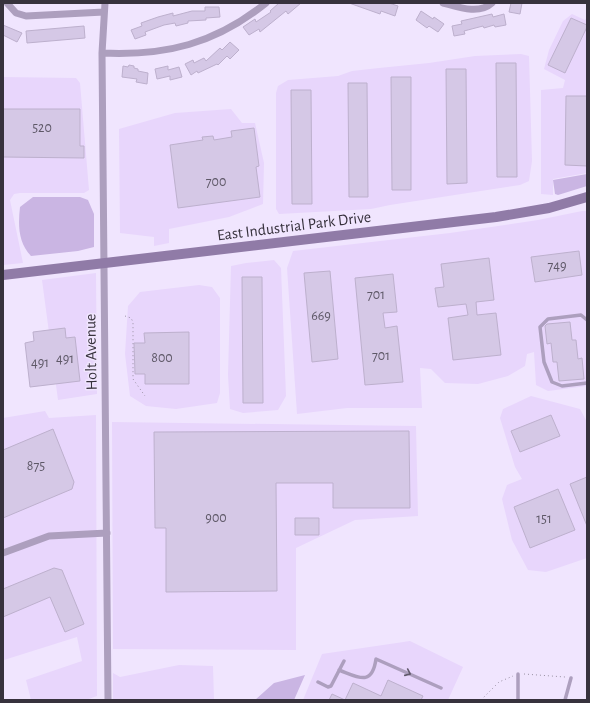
<svg xmlns="http://www.w3.org/2000/svg" width="590" height="703" font-family="'Alegreya Sans',sans-serif">
<rect width="100%" height="100%" fill="#f0e5fe"/>
<!-- built -->
<path fill="#e8d6fc" d="M572,14L585,20L587,17V173L553,179V195L541,194V90L563,88L565,80L544,69L549,50L563,21Z
M521,54L529,56L532,161L529,181L520,185L390,205L371,209L279,214L276,209V93L278,86L288,80L338,76L352,71L379,68L429,63L475,56Z
M3,77L76,78L80,83L89,190L84,193H20L14,194L10,200L23,263L3,265Z
M231,109L242,123H255L264,163L263,204L229,217L169,229V243L154,246V237L120,233L119,129L175,113Z
M582,211H587V386L548,391L536,385L534,352L527,354L525,366L508,376L478,384L445,383L431,369L420,368L422,408H347L297,414L287,268L293,251L450,233L538,220Z
M274,260L281,268L286,396L278,410L243,413L230,409L228,375L231,266L246,263Z
M96,273L97,394L58,400L42,280Z
M199,285L212,287L220,298V393L217,403L176,409L146,406L130,396L125,354L128,306L140,292Z
M531,396L580,409L587,422V558L546,572L528,570L512,540L502,499L507,485L522,479L515,467L500,418L503,409Z
M45,411L49,418L96,415L97,696L86,700H31L26,680L82,661L77,637L4,660L3,658V418Z
M112,422L416,426L418,516L355,520L296,548V650L113,649Z
M410,641L463,667L448,700H303L322,654Z
M179,665L213,666L214,700H113V673L120,677Z"/>
<!-- green -->
<path fill="#cab5e3" d="M587,174V186L558,195L555,194L553,180Z
M33,197H80L88,200L94,214V247L78,251L31,256C18,242 18,225 20,207Z
M305,675L294,700H255L274,683Z"/>
<!-- building -->
<path fill="#d5c8e6" stroke="#bdb0cd" d="M279,3H301L288,14L286,11L260,32L259,29L249,35L243,27L255,19L256,22L271,12L270,11Z
M349,3H389L398,6L395,16L381,11L380,14Z
M511,3H522L520,14L509,12Z
M205,7H219L220,17L206,18V20L188,21V23L176,26L175,23L164,25L145,32L146,35L135,39L131,30L142,26L141,23L158,17L173,13V16L192,11H205Z
M421,11L433,19L434,17L444,24L438,32L429,26L427,28L416,20Z
M492,14L493,17L504,14L506,25L495,27L494,25L484,28L483,26L464,31L465,34L454,36L452,26L462,24L461,21Z
M571,18L587,25V27L565,73L548,65Z
M3,25L22,33L17,42L3,35Z
M84,26L85,38L27,43L26,31Z
M230,42L239,50L230,59L227,56L218,65L217,64L198,73L197,71L191,75L185,64L193,60L194,63L204,58L206,61L220,48L222,50Z
M496,63H516L517,177H497Z
M129,65L134,66V68L138,69V71L148,73L147,84L136,82L137,79L122,77L123,66L128,67Z
M168,66V70L179,67L182,77L170,80V76L157,79L155,69Z
M446,69H466L467,183L447,184Z
M391,77H411V190H392Z
M348,83H367L368,197H349Z
M291,90H311L312,204H292Z
M566,96H587V166L565,165Z
M3,109H80V146H84V158L3,157Z
M254,128L259,166L256,167L260,197L178,208L170,145L203,140L202,137L213,136L214,140L232,137L231,131Z
M579,251L582,275L535,282L531,257Z
M489,258L494,300L476,302L477,315L496,313L501,355L453,360L448,318L468,315L466,304L438,307L435,288L444,287L441,264Z
M330,271L338,359L312,362L304,273Z
M393,274L397,312L383,313L385,328L397,326L403,382L365,385L355,278Z
M242,277H262L263,403H243Z
M570,322L572,340H576L578,359L582,358L584,379L559,381L557,362H553L551,343L547,344L545,326L547,324Z
M65,328L66,338L75,337L80,381L30,387L25,343L34,341L33,332Z
M189,332V384H145V374H135L134,343H145L144,333Z
M551,415L560,436L520,452L511,431Z
M53,429L74,482L72,489L3,518V450Z
M409,431L410,508H333V483H276L277,591L166,592V528H155L154,432Z
M587,477V526L570,484Z
M558,489L575,530L530,548L514,507Z
M295,518H319V535H295Z
M54,568L62,570L84,624L65,632L50,597L3,617V589Z
M388,680L423,696L421,700H345L353,683L381,696Z
M332,694L345,700H329Z"/>
<g fill="none" stroke-linecap="round" stroke-linejoin="round">
<!-- path -->
<path stroke="#9991a3" stroke-width="1" stroke-dasharray="1 3" stroke-linecap="butt" d="M125,316L131,318L133,322V379L145,396
M524,674L565,677
M481,700L499,682L513,676"/>
<!-- lane -->
<path stroke="#ad9fbe" stroke-width="3.5" d="M587,320L581,315L548,319L540,327L544,362L552,382L562,386L587,383
M339,670C358,677 372,687 376,659L441,688
M318,682L328,687L331,686L344,661
M518,700V674
M565,700L571,678"/>
<!-- street -->
<path stroke="#ad9fbe" stroke-width="7" d="M7,3L16,13L26,16L104,12
M105,3L102,53L108,700
M443,3C458,7 479,15 492,3
M102,53C166,56 215,44 266,3
M3,553L49,536L107,533"/>
<!-- secondary -->
<path stroke="#907ba7" stroke-width="10" d="M3,275L496,217L549,208L587,197"/>
</g>
<!-- one-way arrows -->
<defs><path id="oneway-chevron" d="M-2-3.5L2.5 0L-2 3.5" fill="none" stroke-width="1.6" stroke-linecap="round" stroke-linejoin="round"/></defs>
<use stroke="#60586a" href="#oneway-chevron" transform="translate(408 673) rotate(24)"/>
<g text-anchor="middle" dominant-baseline="central" stroke-width="3" stroke-linejoin="round" paint-order="stroke">
<!-- number labels -->
<g font-size="14" fill="#5e5867">
<text x="42" y="128">520</text>
<text x="216" y="182">700</text>
<text x="557" y="266">749</text>
<text x="376" y="295">701</text>
<text x="321" y="316">669</text>
<text x="381" y="356">701</text>
<text x="162" y="358">800</text>
<text x="65" y="359">491</text>
<text x="40" y="363">491</text>
<text x="36" y="466">875</text>
<text x="216" y="518">900</text>
<text x="544" y="519">151</text>
</g>
<!-- street labels -->
<g font-size="16" fill="#37323d" stroke="#f0e5fe">
<text transform="translate(294 226) rotate(-7)">East Industrial Park Drive</text>
<text transform="translate(91 352) rotate(-91)">Holt Avenue</text>
</g>
</g>
<!-- border -->
<rect width="590" height="703" fill="none" stroke="#37323d" stroke-width="8"/>
</svg>
